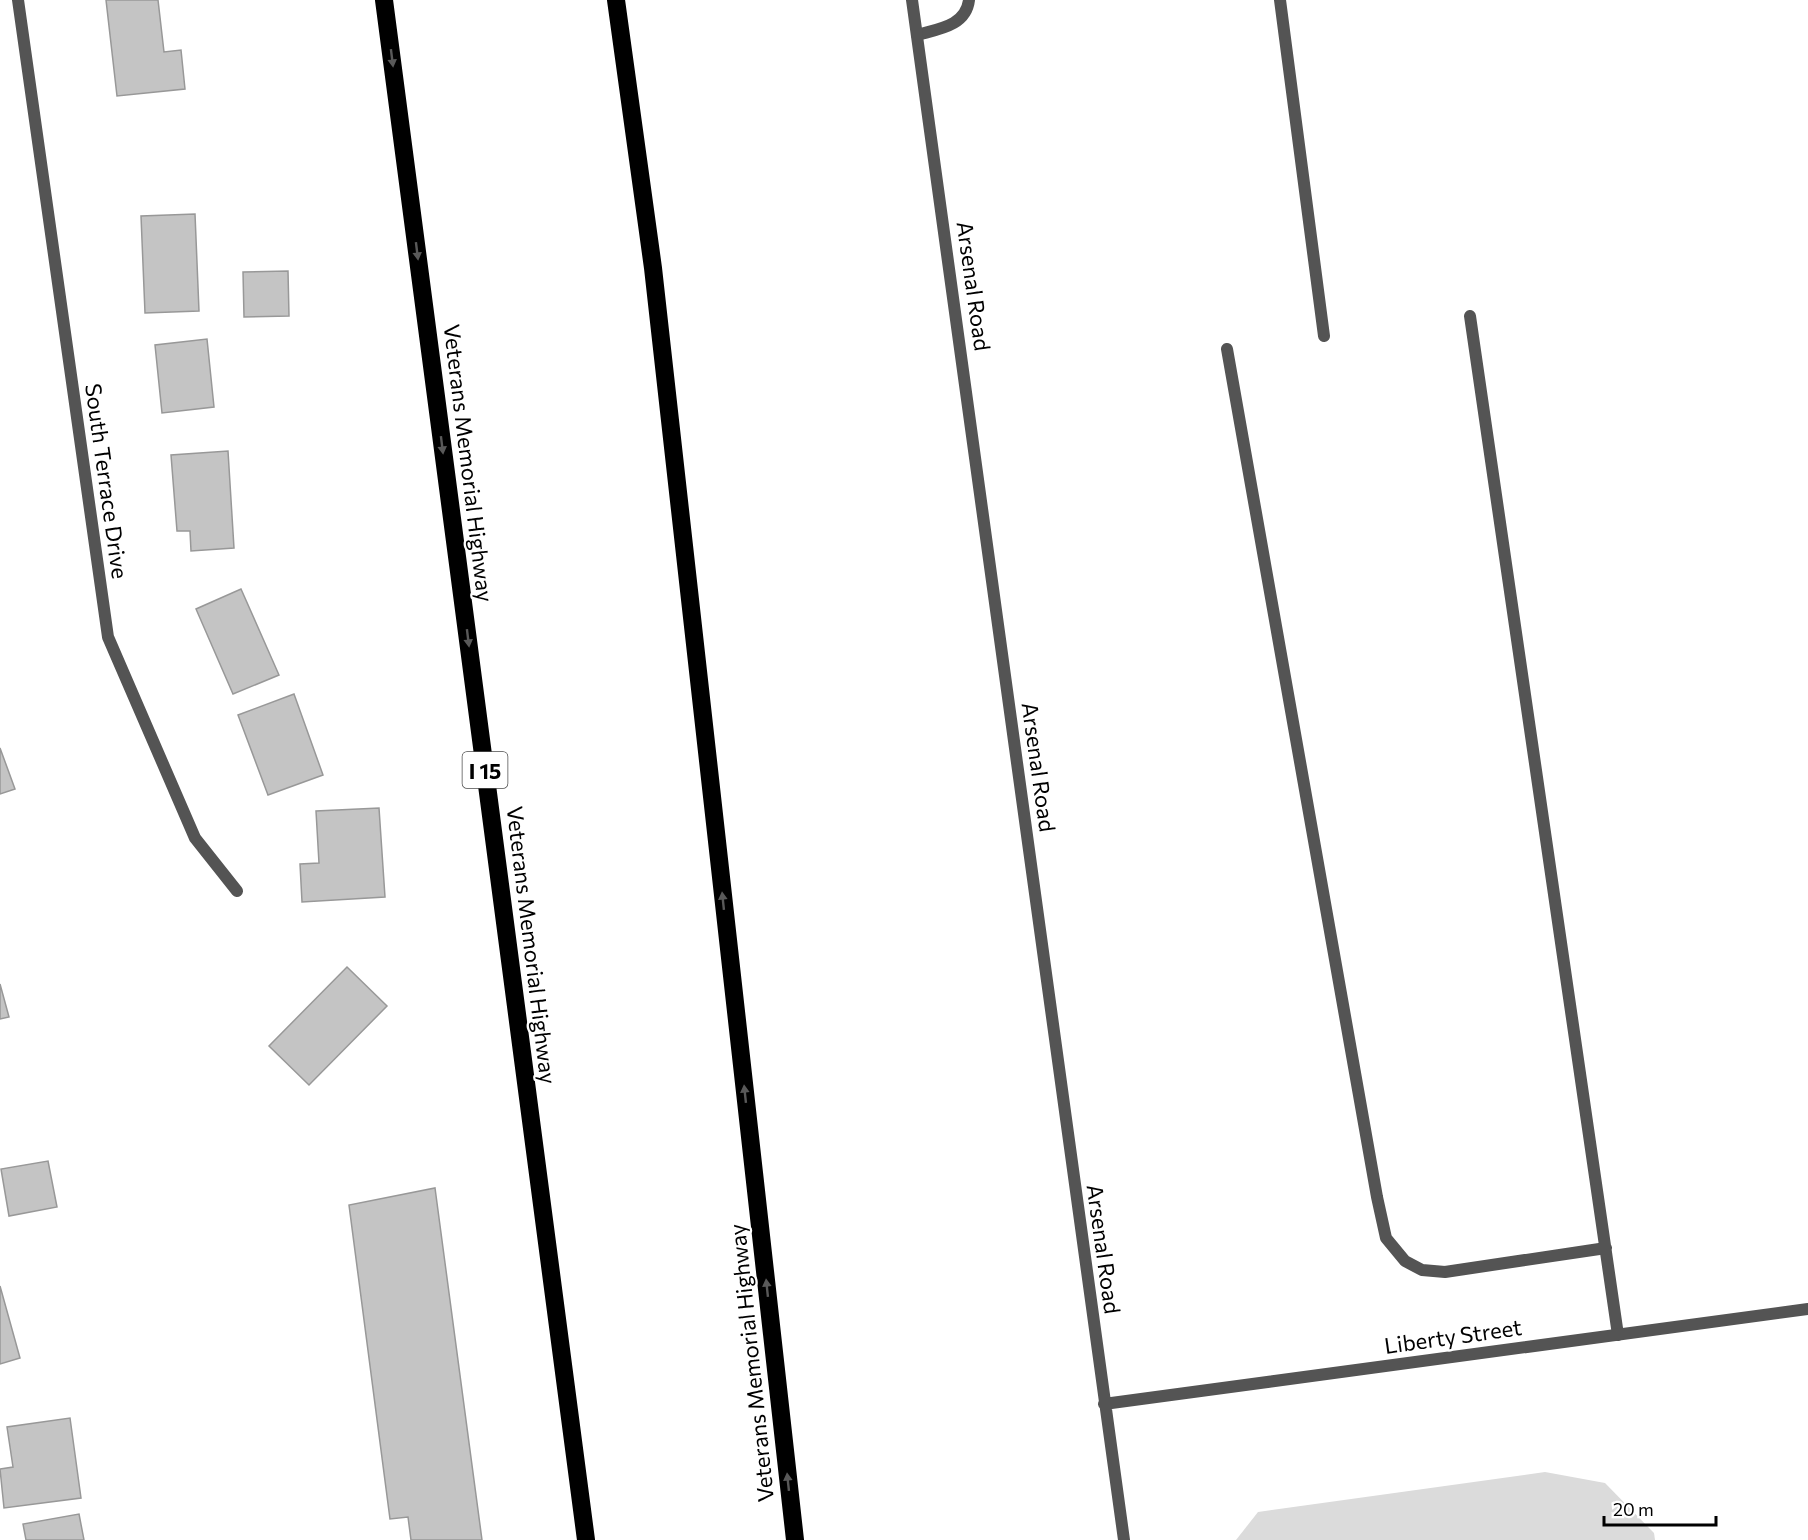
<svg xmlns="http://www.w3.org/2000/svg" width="1808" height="1540" font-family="Commissioner,sans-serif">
<rect width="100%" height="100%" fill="#fff"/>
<!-- green -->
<path fill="#dbdbdb" d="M1545,1472L1605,1483L1654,1533L1655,1540H1236L1258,1512Z"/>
<!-- building -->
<path fill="#c4c4c4" stroke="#989898" stroke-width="1.5" d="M106,0H158L164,52L181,50L185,89L117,96Z
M195,214L199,311L145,313L141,216Z
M288,271L289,316L244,317L243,272Z
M207,339L214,407L162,413L155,345Z
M228,451L234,548L191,551L190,531H177L171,455Z
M241,589L279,675L233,694L196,609Z
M294,694L323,775L268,795L238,715Z
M0,748L15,789L0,794Z
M379,808L385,897L302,902L300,864L319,863L316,811Z
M347,967L387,1006L309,1085L269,1046Z
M0,984L9,1017L0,1019Z
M48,1161L57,1207L9,1216L1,1169Z
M435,1188L482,1540H411L408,1517L390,1519L349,1205Z
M0,1286L20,1358L0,1364Z
M70,1418L81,1498L4,1508L0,1469L13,1467L7,1427Z
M79,1514L84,1540H26L23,1524Z"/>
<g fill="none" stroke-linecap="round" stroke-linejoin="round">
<!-- lane -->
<path stroke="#545454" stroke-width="12" d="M1280,0L1324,336
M917,35C938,29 966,26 969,0
M1470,316L1618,1335
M1227,349L1377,1197L1386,1238L1405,1261L1422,1270L1445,1272L1606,1248"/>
<!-- street -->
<path stroke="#545454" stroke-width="12" d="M18,0L108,637L195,838L237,891
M912,0L1124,1540
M1104,1404L1808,1309"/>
<!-- highway -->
<path stroke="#000" stroke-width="18" d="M384,0L586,1540
M616,0L653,268L795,1540"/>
</g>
<!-- one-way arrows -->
<defs><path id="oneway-solid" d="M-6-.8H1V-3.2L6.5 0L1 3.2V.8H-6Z" transform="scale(1.5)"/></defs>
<g fill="#595959">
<use href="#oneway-solid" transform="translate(392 58) rotate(83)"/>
<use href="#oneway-solid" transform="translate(417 251) rotate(83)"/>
<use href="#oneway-solid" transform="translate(442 445) rotate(83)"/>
<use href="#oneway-solid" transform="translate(468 638) rotate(83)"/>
<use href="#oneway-solid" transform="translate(723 901) rotate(-96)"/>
<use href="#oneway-solid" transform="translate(745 1094) rotate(-96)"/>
<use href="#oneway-solid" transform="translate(767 1288) rotate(-96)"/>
<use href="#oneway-solid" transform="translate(788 1482) rotate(-96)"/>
</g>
<g text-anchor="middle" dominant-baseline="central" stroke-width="4.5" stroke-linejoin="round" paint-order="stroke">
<!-- shield labels -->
<rect fill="#fff" stroke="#4c4c4c" stroke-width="1.5" x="462.5" y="752" width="45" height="36" rx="4.5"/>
<g font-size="21" font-weight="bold" fill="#000">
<text x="485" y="770">I 15</text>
</g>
<!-- street labels -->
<g font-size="22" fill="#000" stroke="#fff">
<text transform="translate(974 286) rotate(82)">Arsenal Road</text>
<text transform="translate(469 463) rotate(83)">Veterans Memorial Highway</text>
<text transform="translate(107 481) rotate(82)">South Terrace Drive</text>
<text transform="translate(1039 767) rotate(82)">Arsenal Road</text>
<text transform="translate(532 945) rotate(83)">Veterans Memorial Highway</text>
<text transform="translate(1104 1249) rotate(82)">Arsenal Road</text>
<text transform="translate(1453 1336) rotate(-8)">Liberty Street</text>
<text transform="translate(751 1363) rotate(-96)">Veterans Memorial Highway</text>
</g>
</g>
<!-- scale -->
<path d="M1604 1516v9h112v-9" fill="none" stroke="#000000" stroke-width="3"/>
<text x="1613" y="1516" font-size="18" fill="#000000" stroke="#ffffff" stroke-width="4.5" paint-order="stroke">20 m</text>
</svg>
